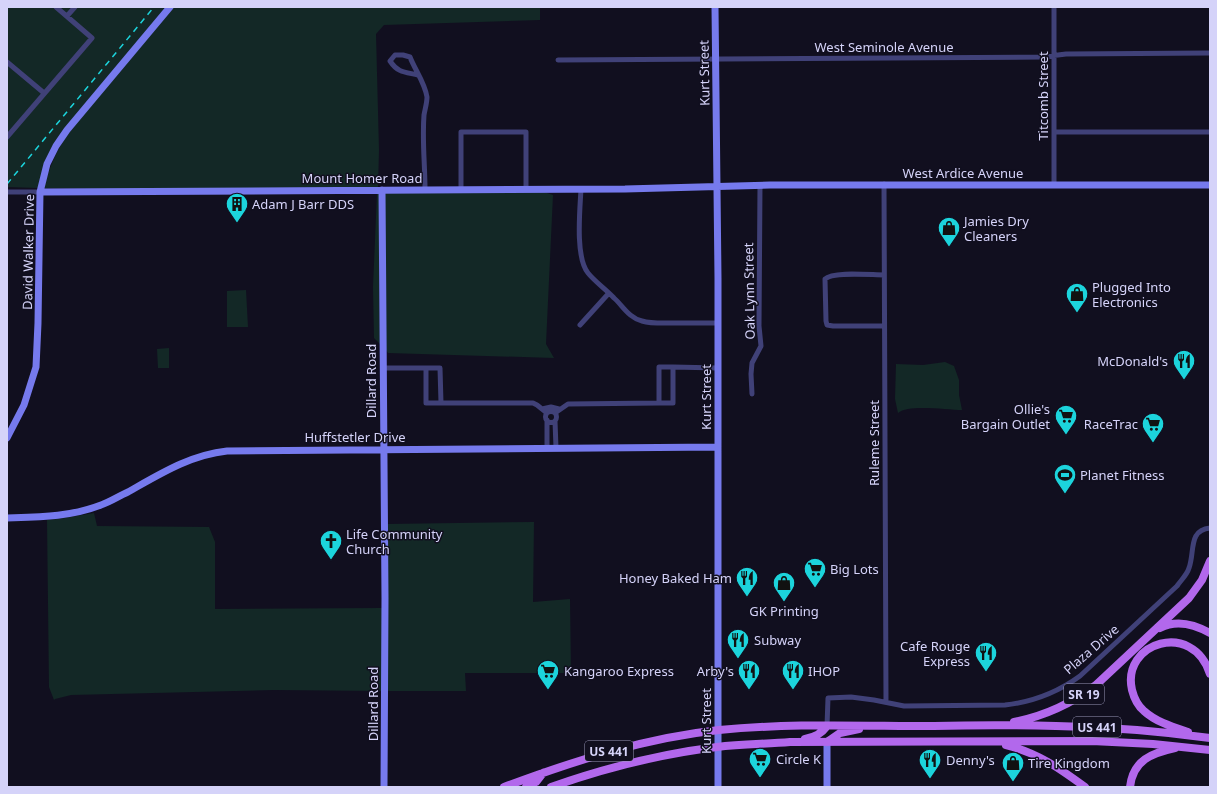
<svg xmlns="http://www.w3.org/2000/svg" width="1217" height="794" font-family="'Noto Sans',sans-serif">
<rect width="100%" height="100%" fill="#110f1f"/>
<!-- green -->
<path fill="#132826" d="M7,7H166L65,128L38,188L7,187Z
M174,7H540V20L384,25L376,34L379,150L378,187L128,189L44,188C50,165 56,152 69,132Z
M544,192L553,195L546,344L554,358L388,353L386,350L385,193Z
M377,193H379L380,344L374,338L373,287Z
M246,290L248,327H227V291Z
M169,348V368H158L157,349Z
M945,362L954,366L959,380V395L962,410C947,410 908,404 898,413L895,399L896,364L923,365Z
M94,513L97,526L209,527L215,542V609L382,608V691L274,690L71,695L55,699L54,700L49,687L47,520L65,518Z
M534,522L533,602L570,599L571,673H465L466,691H388L387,524Z"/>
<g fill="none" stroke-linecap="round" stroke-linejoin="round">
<!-- street -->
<path stroke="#404178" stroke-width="5" d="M1054,7V185
M67,16L75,7
M558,60L1042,57L1066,54L1210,53
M7,62L44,93
M418,75C405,72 398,73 390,61L395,55H403L410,57C415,70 425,83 427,97C427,103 425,109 424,115C422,140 425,165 425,189
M1054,132H1210
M7,137L92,38L56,7
M884,184L886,702
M461,189V132H526V189
M581,189C580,209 575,257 588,273C595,282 606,289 614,298C623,306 629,318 642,321C652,324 664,323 675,323C689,323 704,323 718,323
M7,192H40
M884,275C871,275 833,271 825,279L826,321L827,325L833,326H884
M580,325L609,293
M673,367L718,368
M383,368H426
M752,394L751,374L752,363L761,346L759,326L760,185
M441,403L440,368H426V403H533L537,405L547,413
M542,409L551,407L559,409
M545.5 417a5.5 5.5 0 1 1 11 0a5.5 5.5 0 1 1-11 0Z
M555,413L568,404L659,403H673V367H659V403
M547,420V448
M555,421L556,448
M827,726L828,698L851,697L874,700L904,706L1005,705C1033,702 1058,692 1080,676L1177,586C1181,580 1187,575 1189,568C1195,552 1188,530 1210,528"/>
<!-- secondary -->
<path stroke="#767aed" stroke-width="7" d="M715,7L718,278V787
M382,190L385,598L384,787
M40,192L625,189L770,185H1210
M7,438L24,405L36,367L38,323L40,192L47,164L56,146L67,130L170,7
M7,518C39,517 70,517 101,505C110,502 119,496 128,492C160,474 190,455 227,451L718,447
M827,742V787"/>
<!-- primary -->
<path stroke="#b268ec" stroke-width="8" d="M1160,628C1177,619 1194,624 1210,633
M1014,722C1045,716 1071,704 1096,685L1189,598L1202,580L1210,561
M1188,732C1173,727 1156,722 1144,711C1138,706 1134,698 1132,690C1121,642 1193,620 1210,674
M805,739C815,737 821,734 827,726
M827,742L840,733L859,729
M1006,745C1038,753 1059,768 1085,787
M504,787C574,761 644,738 719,730C790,723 862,726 934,726C975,725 1015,725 1056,726C1107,727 1159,731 1210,738
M526,787L536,782L543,773
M551,787C605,768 660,754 717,747C741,744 766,744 790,742L1092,741L1153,744L1210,750
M1130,787C1133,760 1152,753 1175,748"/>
<!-- rail -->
<path stroke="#1cd4dc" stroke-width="1.5" stroke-dasharray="6 5" stroke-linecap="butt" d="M7,184L154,7"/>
</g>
<!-- icons -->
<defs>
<g id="building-pin" transform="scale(1.15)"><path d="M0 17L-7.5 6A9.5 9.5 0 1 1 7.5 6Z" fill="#1cd4dc" stroke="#110f1f"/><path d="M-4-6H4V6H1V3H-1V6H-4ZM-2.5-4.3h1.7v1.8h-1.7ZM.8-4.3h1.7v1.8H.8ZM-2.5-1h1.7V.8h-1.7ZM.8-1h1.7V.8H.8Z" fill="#111"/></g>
<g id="shop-pin" transform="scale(1.15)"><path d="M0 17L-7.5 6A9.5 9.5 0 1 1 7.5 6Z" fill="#1cd4dc" stroke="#110f1f"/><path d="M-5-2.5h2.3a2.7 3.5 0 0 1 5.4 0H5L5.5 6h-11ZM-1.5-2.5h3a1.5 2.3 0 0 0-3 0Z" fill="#111"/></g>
<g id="restaurant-pin" transform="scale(1.15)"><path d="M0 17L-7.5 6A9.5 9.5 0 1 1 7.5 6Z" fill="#1cd4dc" stroke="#110f1f"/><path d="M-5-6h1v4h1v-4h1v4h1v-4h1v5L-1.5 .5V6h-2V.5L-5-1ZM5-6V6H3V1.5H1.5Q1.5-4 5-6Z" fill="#111"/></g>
<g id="supermarket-pin" transform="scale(1.15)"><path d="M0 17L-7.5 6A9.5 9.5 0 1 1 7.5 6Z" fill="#1cd4dc" stroke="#110f1f"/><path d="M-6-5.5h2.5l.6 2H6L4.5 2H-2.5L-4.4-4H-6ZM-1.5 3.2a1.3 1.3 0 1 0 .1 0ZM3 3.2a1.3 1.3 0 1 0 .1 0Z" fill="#111"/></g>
<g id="stadium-pin" transform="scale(1.15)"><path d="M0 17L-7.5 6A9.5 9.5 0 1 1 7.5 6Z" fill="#1cd4dc" stroke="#110f1f"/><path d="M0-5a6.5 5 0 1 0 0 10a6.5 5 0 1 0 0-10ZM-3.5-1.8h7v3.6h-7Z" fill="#111"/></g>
<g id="church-pin" transform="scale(1.15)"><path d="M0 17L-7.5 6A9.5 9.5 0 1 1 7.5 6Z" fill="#1cd4dc" stroke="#110f1f"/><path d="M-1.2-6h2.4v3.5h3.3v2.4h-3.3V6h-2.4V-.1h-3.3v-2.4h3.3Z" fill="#111"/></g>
</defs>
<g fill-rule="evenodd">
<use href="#building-pin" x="237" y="204"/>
<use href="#shop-pin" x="949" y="228"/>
<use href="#shop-pin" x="1077" y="294"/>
<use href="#restaurant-pin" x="1184" y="361"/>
<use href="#supermarket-pin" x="1066" y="416"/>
<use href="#supermarket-pin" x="1153" y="424"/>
<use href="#stadium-pin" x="1065" y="475"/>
<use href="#church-pin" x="331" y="541"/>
<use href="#supermarket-pin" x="815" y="569"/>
<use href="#restaurant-pin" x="747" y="578"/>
<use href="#shop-pin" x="784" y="583"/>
<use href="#restaurant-pin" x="738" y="640"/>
<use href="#restaurant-pin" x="986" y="653"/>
<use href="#supermarket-pin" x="548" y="671"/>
<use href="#restaurant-pin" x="749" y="671"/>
<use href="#restaurant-pin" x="793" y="671"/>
<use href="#supermarket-pin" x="760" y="759"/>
<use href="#restaurant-pin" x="930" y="760"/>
<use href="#shop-pin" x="1013" y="763"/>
</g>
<g text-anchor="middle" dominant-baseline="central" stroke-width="3" stroke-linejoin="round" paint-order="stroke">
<!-- shield labels -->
<g fill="#110f1f" stroke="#9a98b8" stroke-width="1">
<rect x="1064" y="684" width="40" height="20" rx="3"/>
<rect x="1073" y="717" width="48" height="20" rx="3"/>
<rect x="585" y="741" width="48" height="20" rx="3"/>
</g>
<g font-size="12" font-weight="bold" fill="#d5d3f9">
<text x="1084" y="694">SR 19</text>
<text x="1097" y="727">US 441</text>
<text x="609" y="751">US 441</text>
</g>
<!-- street labels -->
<g font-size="13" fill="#d5d3f9" stroke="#110f1f">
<text x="884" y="47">West Seminole Avenue</text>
<text transform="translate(704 73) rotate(-91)">Kurt Street</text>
<text transform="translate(1043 96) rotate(-90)">Titcomb Street</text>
<text x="963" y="173">West Ardice Avenue</text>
<text x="362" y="178">Mount Homer Road</text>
<text transform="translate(28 252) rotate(-89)">David Walker Drive</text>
<text transform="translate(749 291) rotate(-91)">Oak Lynn Street</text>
<text transform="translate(371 381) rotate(-90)">Dillard Road</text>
<text transform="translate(706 397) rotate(-90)">Kurt Street</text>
<text x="355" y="437">Huffstetler Drive</text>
<text transform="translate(874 443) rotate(-90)">Ruleme Street</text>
<text transform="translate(1091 649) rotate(-41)">Plaza Drive</text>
<text transform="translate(373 704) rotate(-90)">Dillard Road</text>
<text transform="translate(706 721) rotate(-90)">Kurt Street</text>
</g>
<!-- poi labels -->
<g font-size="13" fill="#d5d3f9" stroke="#110f1f" text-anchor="start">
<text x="252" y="204">Adam J Barr DDS</text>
<text x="964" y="221">Jamies Dry<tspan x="964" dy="15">Cleaners</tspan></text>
<text x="1092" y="287">Plugged Into<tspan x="1092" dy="15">Electronics</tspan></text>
<text x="1168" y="361" text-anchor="end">McDonald's</text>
<text x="1050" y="409" text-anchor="end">Ollie's<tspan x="1050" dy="15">Bargain Outlet</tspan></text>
<text x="1138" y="424" text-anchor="end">RaceTrac</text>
<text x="1080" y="475">Planet Fitness</text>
<text x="346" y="534">Life Community<tspan x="346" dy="15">Church</tspan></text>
<text x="830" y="569">Big Lots</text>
<text x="732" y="578" text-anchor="end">Honey Baked Ham</text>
<text x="784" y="611" text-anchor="middle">GK Printing</text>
<text x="754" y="640">Subway</text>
<text x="970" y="646" text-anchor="end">Cafe Rouge<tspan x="970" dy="15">Express</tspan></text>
<text x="564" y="671">Kangaroo Express</text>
<text x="734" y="671" text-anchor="end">Arby's</text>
<text x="808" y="671">IHOP</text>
<text x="776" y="759">Circle K</text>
<text x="946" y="760">Denny's</text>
<text x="1028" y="763">Tire Kingdom</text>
</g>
</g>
<!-- border -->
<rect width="1217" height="794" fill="none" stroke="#d5d3f9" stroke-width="16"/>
</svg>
